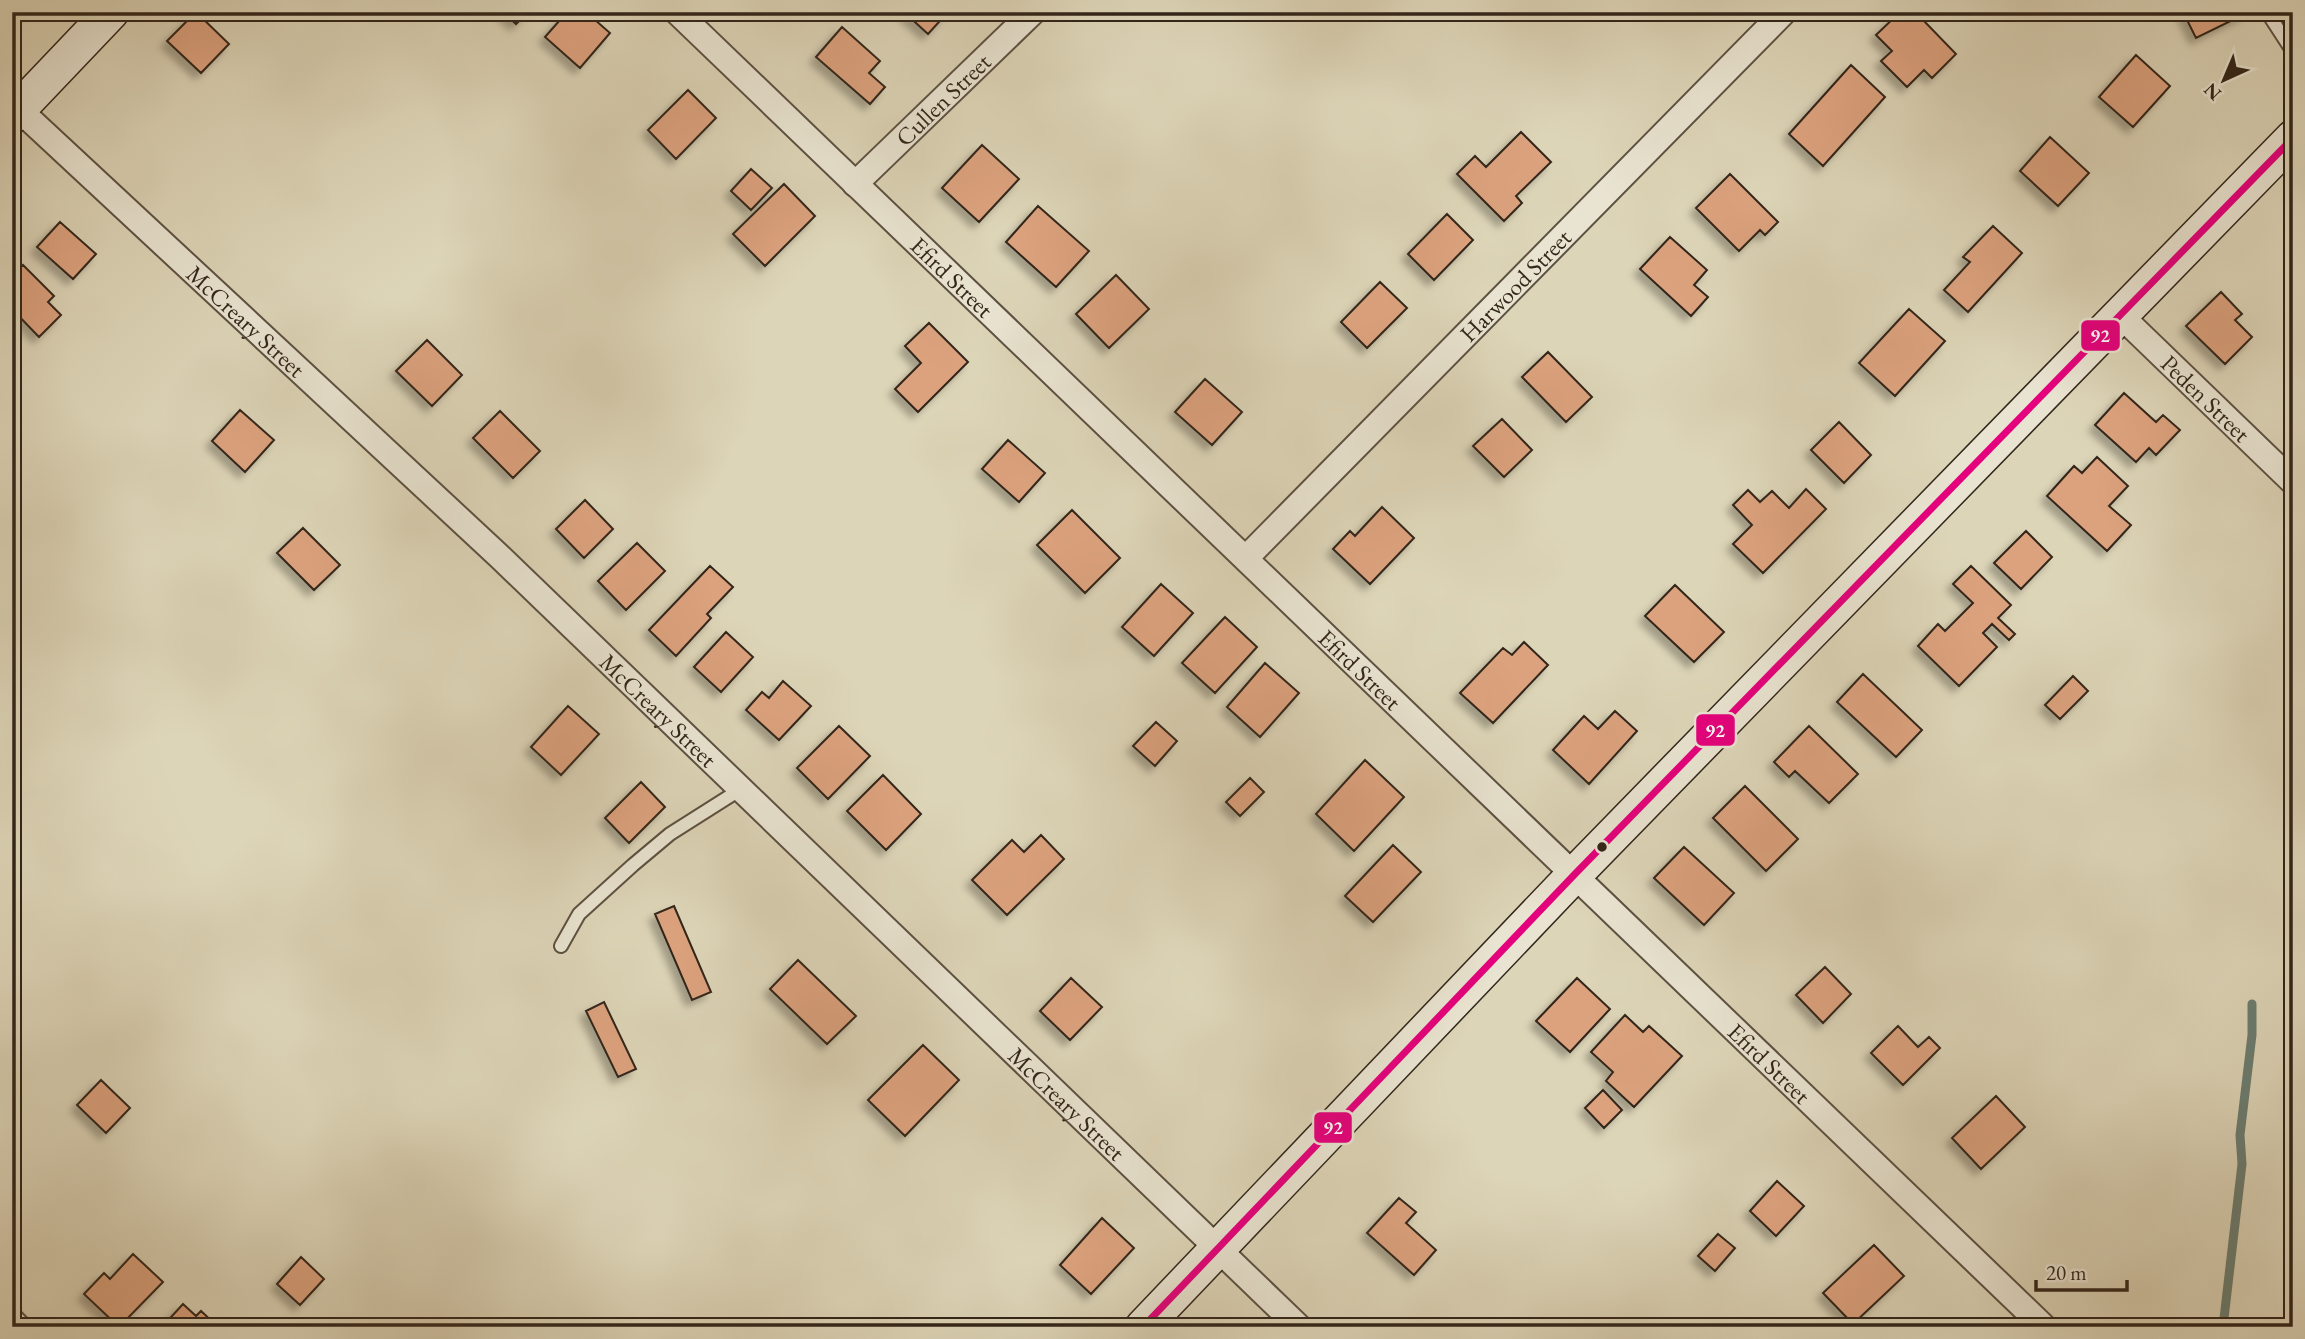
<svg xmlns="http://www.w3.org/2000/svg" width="2305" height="1339" font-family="'EB Garamond',serif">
<defs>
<filter id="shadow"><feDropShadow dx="-6" dy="6" stdDeviation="3.5" flood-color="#0004"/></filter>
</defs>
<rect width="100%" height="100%" fill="#ddd5b8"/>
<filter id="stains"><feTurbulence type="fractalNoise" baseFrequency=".00286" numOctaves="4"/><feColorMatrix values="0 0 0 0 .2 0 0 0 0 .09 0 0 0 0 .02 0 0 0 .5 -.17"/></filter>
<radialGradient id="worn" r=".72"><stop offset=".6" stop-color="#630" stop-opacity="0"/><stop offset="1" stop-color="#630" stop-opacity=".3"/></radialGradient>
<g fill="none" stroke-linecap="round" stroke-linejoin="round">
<!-- stream -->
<path stroke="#6c7e72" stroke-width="9" d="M2223,1327L2242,1164L2240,1135L2252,1035V1004"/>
</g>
<!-- building -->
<path fill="#dca27e" stroke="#32251a" stroke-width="2" filter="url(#shadow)" d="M196,12L229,44L201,73L167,41Z
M503,12H528L516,24Z
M567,12H586L610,33L580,68L545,37Z
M904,12H948L928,34Z
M1900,12H1927L1929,14L1923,20L1956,54L1932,78L1924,70L1907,87L1881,61L1892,51L1876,35Z
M2183,12H2249L2196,38Z
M842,27L880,61L869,73L885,87L870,104L816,57Z
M2136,55L2170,86L2133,127L2099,97Z
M1851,65L1885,97L1823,166L1789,134Z
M688,90L716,118L676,159L648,130Z
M1521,132L1551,162L1516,196L1522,203L1504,221L1457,174L1475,156L1486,167Z
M2050,137L2089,173L2058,206L2020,171Z
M982,145L1019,179L979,222L942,188Z
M751,169L772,188L751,210L731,191Z
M1730,174L1778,222L1765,235L1760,230L1739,251L1696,208Z
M784,184L815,216L765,266L733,234Z
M1038,206L1089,251L1056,287L1006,242Z
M1447,214L1473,240L1434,280L1408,254Z
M60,222L96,254L73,279L37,247Z
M1993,226L2022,253L1968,312L1944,290L1970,262L1963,257Z
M1670,237L1707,270L1694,285L1708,297L1691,316L1640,269Z
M23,265L54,296L48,302L61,315L39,337L12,309V275Z
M1116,275L1149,309L1109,348L1076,314Z
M1380,282L1407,308L1367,348L1341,322Z
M2221,292L2242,314L2235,320L2252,337L2225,364L2186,326Z
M1909,309L1945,341L1895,396L1859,363Z
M929,323L968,362L918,412L895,389L921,363L905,346Z
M427,340L462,375L432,406L396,371Z
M1548,352L1592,397L1566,422L1522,377Z
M1205,379L1242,412L1212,445L1175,412Z
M2124,393L2156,422L2163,415L2180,430L2156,455L2149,448L2136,462L2095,425Z
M240,410L274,440L245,472L212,441Z
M500,411L540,451L513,478L473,438Z
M1502,419L1532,450L1504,477L1473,446Z
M1839,422L1871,455L1844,483L1811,450Z
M1008,440L1045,473L1019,502L982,469Z
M2097,457L2128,486L2109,506L2131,525L2107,551L2047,496L2074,466L2082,473Z
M1806,489L1826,509L1763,573L1733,544L1752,525L1733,505L1748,490L1760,502L1772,491L1789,508Z
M585,500L613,529L584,558L556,529Z
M1382,507L1414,538L1370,584L1333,549L1350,531L1355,536Z
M1072,510L1120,558L1085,593L1037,545Z
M303,528L340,565L314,590L277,553Z
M2026,531L2052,557L2021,589L1994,563Z
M637,543L665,571L626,610L598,581Z
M710,566L733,587L707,614L711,618L676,656L649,630Z
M1971,566L2011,605L1998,618L2015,634L2009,640L1992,624L1983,633L1997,647L1959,686L1918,646L1938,624L1945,631L1973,603L1953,584Z
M1161,584L1193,613L1154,656L1122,627Z
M1675,585L1724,632L1694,662L1645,616Z
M1225,617L1257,647L1215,693L1182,663Z
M726,632L753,657L721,692L694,667Z
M1524,642L1548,665L1493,723L1460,693L1503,648L1512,655Z
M1265,663L1299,693L1260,737L1227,707Z
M1863,674L1922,730L1896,757L1837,702Z
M2073,676L2088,691L2060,719L2045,705Z
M783,681L811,706L779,740L746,710L762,692L769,698Z
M568,706L599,734L561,775L531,747Z
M1615,711L1637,731L1589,784L1553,750L1584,716L1598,729Z
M1156,722L1177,741L1155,766L1133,746Z
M839,726L870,756L828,799L797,768Z
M1809,726L1858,774L1829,803L1795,771L1789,777L1774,762Z
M1365,760L1404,797L1354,851L1316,814Z
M883,775L921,814L886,850L847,811Z
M1250,778L1264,792L1240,816L1226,802Z
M641,782L665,807L629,843L605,818Z
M1745,786L1798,839L1766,871L1713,818Z
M1041,835L1064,859L1007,915L972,880L1012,840L1024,852Z
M1393,845L1421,872L1373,922L1345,896Z
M1684,847L1734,893L1704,925L1654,878Z
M674,906L711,992L692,1000L655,914Z
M798,960L856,1016L827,1044L770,989Z
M1825,967L1851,994L1823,1023L1796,995Z
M1071,978L1102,1007L1070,1040L1040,1011Z
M1577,978L1610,1009L1570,1052L1536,1021Z
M604,1002L636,1069L618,1077L586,1011Z
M1625,1015L1643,1032L1649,1026L1682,1056L1634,1107L1606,1081L1613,1072L1591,1052Z
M1898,1026L1918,1047L1929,1037L1940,1048L1903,1085L1871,1053Z
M923,1045L959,1080L905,1136L868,1100Z
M101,1080L130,1108L106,1133L77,1105Z
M1603,1090L1622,1110L1604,1128L1585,1108Z
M1996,1096L2025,1127L1981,1169L1952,1138Z
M1777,1181L1804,1206L1776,1236L1750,1211Z
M1399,1198L1416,1212L1406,1223L1436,1250L1414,1275L1367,1233Z
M1102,1218L1134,1248L1091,1294L1060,1265Z
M1718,1234L1735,1248L1715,1271L1698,1256Z
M1874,1245L1904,1276L1853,1324L1823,1293Z
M133,1254L163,1282L119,1327L84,1294L104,1273L110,1279Z
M301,1257L324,1279L300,1305L277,1284Z
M183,1304L196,1316L201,1311L217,1326L162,1327Z"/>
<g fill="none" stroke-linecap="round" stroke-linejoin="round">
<!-- lane casing -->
<g stroke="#5d5142" stroke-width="16">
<path id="lane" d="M2267,12L2293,52
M561,946L579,914L633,865L670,834L741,789"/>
</g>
<!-- street casing -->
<g stroke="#5d5142" stroke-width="28">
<g id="street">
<path id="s1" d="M677,12L2044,1327"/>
<path id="s2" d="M12,103L499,556L1299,1327"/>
<path id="s3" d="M855,184L1033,12"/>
<path id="s4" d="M2119,314L2293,482"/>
<path id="s5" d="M1247,557L1784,12"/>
<path d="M12,1321L18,1327"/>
</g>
</g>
<!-- secondary casing -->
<g stroke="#32251a" stroke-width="38">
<path id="secondary" d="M12,116L111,12
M1143,1327L1574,875L2293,138"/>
</g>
<!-- lane -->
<use href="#lane" stroke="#e9e4d1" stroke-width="12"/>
<!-- street -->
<use href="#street" stroke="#e9e4d1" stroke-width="24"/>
<!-- secondary -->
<use href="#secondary" stroke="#e9e4d1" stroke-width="35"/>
<!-- bus-1 casing -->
<g stroke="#e9e4d1" stroke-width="12">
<path id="bus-1" d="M1143,1327L1574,875L2293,138"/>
</g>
<!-- bus-1 -->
<use href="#bus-1" stroke="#e5007d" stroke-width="7"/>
</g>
<!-- markers -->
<circle fill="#32251a" stroke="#e9e4d1" stroke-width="2.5" cx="1602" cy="847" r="6"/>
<g text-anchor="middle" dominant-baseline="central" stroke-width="5" stroke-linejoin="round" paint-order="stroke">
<!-- street labels -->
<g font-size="24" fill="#32251a" stroke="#e9e4d1">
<text stroke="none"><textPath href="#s3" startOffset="122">Cullen Street</textPath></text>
<text stroke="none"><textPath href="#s1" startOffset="382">Efird Street</textPath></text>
<text stroke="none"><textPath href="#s5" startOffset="382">Harwood Street</textPath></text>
<text stroke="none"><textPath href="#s2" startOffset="320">McCreary Street</textPath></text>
<text stroke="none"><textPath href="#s4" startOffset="121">Peden Street</textPath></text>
<text stroke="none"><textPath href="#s1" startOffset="948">Efird Street</textPath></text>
<text stroke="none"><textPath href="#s2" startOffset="887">McCreary Street</textPath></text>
<text stroke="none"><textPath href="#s1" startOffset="1516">Efird Street</textPath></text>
<text stroke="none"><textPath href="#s2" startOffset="1454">McCreary Street</textPath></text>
</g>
</g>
<g stroke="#e9e4d1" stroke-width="2.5">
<rect x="2080" y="319" width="41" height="33" rx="7" fill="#e5007d"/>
<rect x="1695" y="713" width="41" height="34" rx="7" fill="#e5007d"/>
<rect x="1313" y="1111" width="40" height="33" rx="7" fill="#e5007d"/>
</g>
<g font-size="19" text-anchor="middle" font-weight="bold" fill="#fff">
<text x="2100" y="342">92</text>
<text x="1715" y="737">92</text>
<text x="1333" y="1134">92</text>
</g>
<!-- margin -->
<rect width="2305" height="1339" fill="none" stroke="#ddd5b8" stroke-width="42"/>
<rect x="14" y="14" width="2277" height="1311" fill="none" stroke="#32251a" stroke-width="3.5"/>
<rect x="21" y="21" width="2263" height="1297" fill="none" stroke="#32251a" stroke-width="2"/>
<!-- north arrow -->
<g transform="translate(2224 80) rotate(224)" stroke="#e9e4d1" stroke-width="5" paint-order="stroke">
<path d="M0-5L12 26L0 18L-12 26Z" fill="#32251a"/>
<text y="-10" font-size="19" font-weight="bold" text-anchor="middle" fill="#32251a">N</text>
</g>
<!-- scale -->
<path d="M2036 1280v10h91v-10" fill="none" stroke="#32251a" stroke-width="3.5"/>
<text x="2046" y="1280" font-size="21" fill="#32251a" stroke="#e9e4d1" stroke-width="5" paint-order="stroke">20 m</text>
<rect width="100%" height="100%" filter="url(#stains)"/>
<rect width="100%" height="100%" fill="url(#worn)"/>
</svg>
